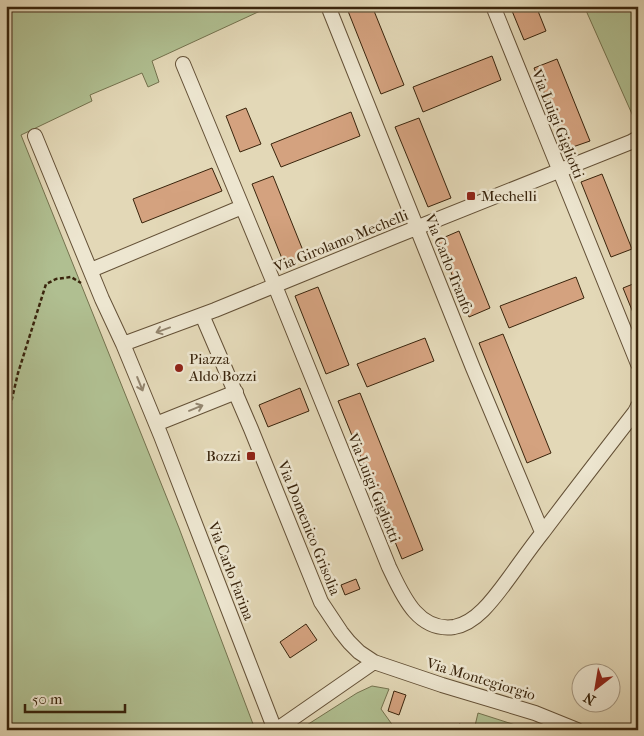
<svg xmlns="http://www.w3.org/2000/svg" width="644" height="736" font-family="'IM FELL French Canon',serif">
<rect width="100%" height="100%" fill="#e3d8b7"/>
<filter id="stains"><feTurbulence type="fractalNoise" baseFrequency=".004" numOctaves="4"/><feColorMatrix values="0 0 0 0 .2 0 0 0 0 .09 0 0 0 0 .02 0 0 0 .5 -.17"/></filter>
<radialGradient id="worn" r=".72"><stop offset=".6" stop-color="#630" stop-opacity="0"/><stop offset="1" stop-color="#630" stop-opacity=".3"/></radialGradient>
<!-- green -->
<path fill="#b0bf91" stroke="#74724e" d="M6,6H271L152,61L159,82L148,87L142,73L90,95L92,101L21,135L179,528L253,724L247,728L248,730H6Z
M584,6H638V123H636Z
M372,686L389,689L381,709L396,730H299L357,693Z
M478,713L531,730H474Z"/>
<!-- building -->
<path fill="#d4a27f" stroke="#39240c" d="M346,6H372L404,85L381,94Z
M510,6H536L546,31L524,40Z
M492,56L501,80L423,112L413,87Z
M557,59L590,141L567,149L534,68Z
M246,108L261,144L240,152L226,116Z
M351,112L360,136L281,167L271,144Z
M419,118L451,198L428,207L395,127Z
M212,168L222,191L142,223L133,199Z
M602,174L632,249L611,257L581,182Z
M273,176L306,258L285,266L252,184Z
M459,231L490,308L469,317L438,240Z
M576,277L584,298L509,328L500,306Z
M638,282V325L623,288Z
M318,287L349,365L326,374L295,296Z
M503,334L551,453L527,463L479,343Z
M425,338L434,361L367,387L357,364Z
M300,388L309,411L268,427L259,405Z
M360,393L423,550L402,559L338,401Z
M356,579L360,589L345,595L341,585Z
M306,624L317,640L290,658L280,642Z
M394,691L406,695L399,715L388,711Z
M459,724L470,727L469,730H457Z"/>
<g fill="none" stroke-linecap="round" stroke-linejoin="round">
<!-- street casing -->
<g stroke="#645137" stroke-width="16">
<path id="street" d="M328,6L473,368L542,532
M493,6L638,364
M183,64L271,276L389,567C402,594 417,632 454,627C465,625 475,618 483,610C493,600 501,589 509,578C520,563 531,547 543,532C573,492 604,452 635,412L638,406
M35,136L102,299L123,344L161,436L275,730
M91,270L242,207
M202,315L251,429L321,602L341,632L349,642L359,652L374,662L442,685L535,713L577,730
M123,344L215,310L396,236L631,142L638,138
M156,424L236,392
M276,730L374,662"/>
</g>
<!-- path -->
<path stroke="#39240c" stroke-width="2.5" stroke-dasharray="4 2.5" stroke-linecap="butt" d="M6,419L11,403L18,373L46,284L56,279L71,277L81,283"/>
<!-- street -->
<use href="#street" stroke="#ede6d0" stroke-width="14"/>
</g>
<!-- one-way arrows -->
<defs><path id="oneway-shaft" d="M-6 0H5M1.5-3L5.5 0L1.5 3" fill="none" stroke-width="1.6" stroke-linecap="round" stroke-linejoin="round" transform="scale(1.25)"/></defs>
<g stroke="#93856e">
<use href="#oneway-shaft" transform="translate(163 330) rotate(160)"/>
<use href="#oneway-shaft" transform="translate(140 384) rotate(68)"/>
<use href="#oneway-shaft" transform="translate(196 408) rotate(-22)"/>
</g>
<!-- markers -->
<g fill="#8f2418" stroke="#ede6d0" stroke-width="2">
<rect x="466" y="191" width="10" height="10" rx="2.5"/>
<circle cx="179" cy="368" r="5"/>
<rect x="246" y="451" width="10" height="10" rx="2.5"/>
</g>
<g text-anchor="middle" dominant-baseline="central" stroke-width="5" stroke-linejoin="round" paint-order="stroke">
<!-- street labels -->
<g font-size="15" fill="#39240c" stroke="#ede6d0">
<text transform="translate(558 124) rotate(68)">Via Luigi Gigliotti</text>
<text transform="translate(341 241) rotate(-22)">Via Girolamo Mechelli</text>
<text transform="translate(449 264) rotate(68)">Via Carlo Tranfo</text>
<text transform="translate(374 488) rotate(68)">Via Luigi Gigliotti</text>
<text transform="translate(309 528) rotate(68)">Via Domenico Grisolia</text>
<text transform="translate(231 571) rotate(69)">Via Carlo Farina</text>
<text transform="translate(481 679) rotate(17)">Via Montegiorgio</text>
</g>
<!-- poi labels -->
<g font-size="15" fill="#39240c" stroke="#ede6d0" text-anchor="start">
<text x="481" y="196">Mechelli</text>
<text x="189" y="359">Piazza<tspan x="189" dy="17">Aldo Bozzi</tspan></text>
<text x="241" y="456" text-anchor="end">Bozzi</text>
</g>
</g>
<!-- margin -->
<rect width="644" height="736" fill="none" stroke="#e3d8b7" stroke-width="25"/>
<rect x="8" y="8" width="629" height="721" fill="none" stroke="#39240c" stroke-width="2.5"/>
<rect x="12" y="12" width="619" height="711" fill="none" stroke="#39240c"/>
<!-- north arrow -->
<g transform="translate(596 688) rotate(211)"><circle r="24" fill="#ede6d0" stroke="#a59882"/>
<path d="M0-4L9 19L0 12L-9 19Z" fill="#8f2418"/>
<text y="-8" font-size="14" font-weight="bold" text-anchor="middle" fill="#39240c">N</text>
</g>
<!-- scale -->
<path d="M25 704v8h100v-8" fill="none" stroke="#39240c" stroke-width="2.5"/>
<text x="32" y="704" font-size="15" fill="#39240c" stroke="#ede6d0" stroke-width="4" paint-order="stroke">50 m</text>
<rect width="100%" height="100%" filter="url(#stains)"/>
<rect width="100%" height="100%" fill="url(#worn)"/>
</svg>
